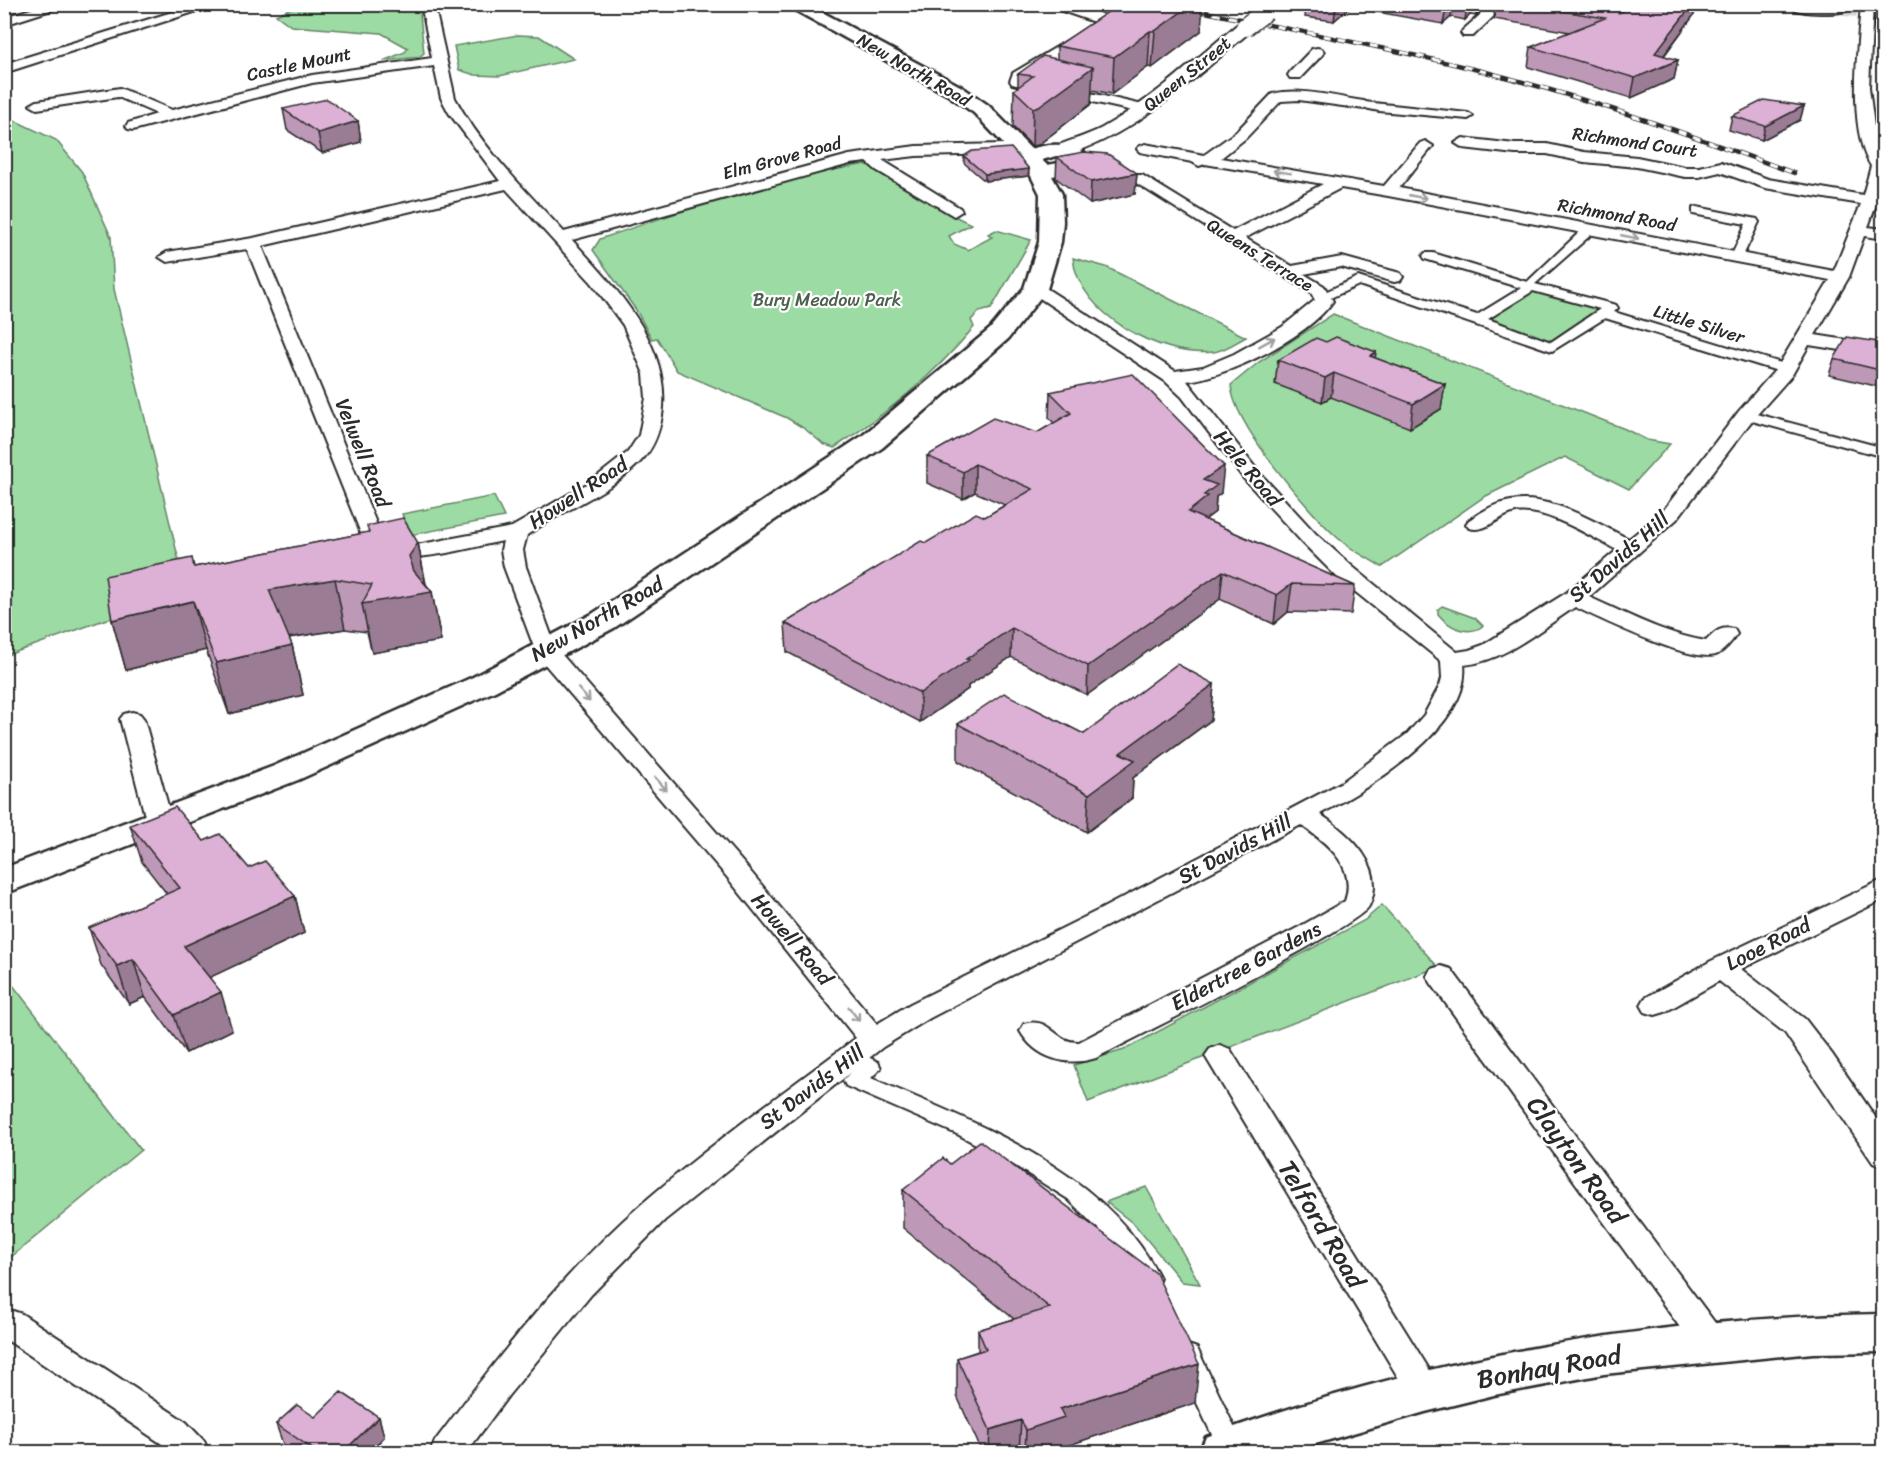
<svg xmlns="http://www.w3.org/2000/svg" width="1888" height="1457" font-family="Sriracha,sans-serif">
<rect width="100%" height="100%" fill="#fff"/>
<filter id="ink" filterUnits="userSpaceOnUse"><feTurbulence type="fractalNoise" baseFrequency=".0167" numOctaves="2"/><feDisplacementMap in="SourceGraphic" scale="12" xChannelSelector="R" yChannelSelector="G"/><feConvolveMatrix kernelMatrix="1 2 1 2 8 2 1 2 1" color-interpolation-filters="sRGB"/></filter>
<g filter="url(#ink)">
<!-- green -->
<path fill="#9cdba3" stroke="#648367" stroke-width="1.5" d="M300,4L419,5L424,53L419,57L383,61L405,52L408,48L381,33L291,26L276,15Z
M518,35L539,36L574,59L499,76L475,75L459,70L454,46Z
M5,116L56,140L82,172L111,237L114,289L188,599L104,620L5,656Z
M866,164L950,214L971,224L949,236L954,244L968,250L992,237L988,234L996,230L1031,240L991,309L979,312L971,320L974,327C932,377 888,413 834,448L823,444L805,429L787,418L677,371L657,338L652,339L636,310L593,250L600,239C687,209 775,179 866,164Z
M1073,258L1106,267L1246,337C1236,342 1224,351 1213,352C1161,358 1078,314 1073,258Z
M1532,287L1607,308L1550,345L1483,320Z
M1333,314L1625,429L1647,440L1670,444L1629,489L1565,457L1484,497L1382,567C1368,558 1351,550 1339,539C1309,513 1233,424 1231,385L1259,362Z
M494,496L504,517L410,535L402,514Z
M1442,606L1475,618L1483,626C1467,637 1449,627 1438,614V609Z
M1382,905L1438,967L1088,1102L1074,1065L1124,1050L1365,920Z
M5,975L141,1150L5,1262H4Z
M1146,1187L1200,1284L1182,1282L1135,1225L1106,1202Z"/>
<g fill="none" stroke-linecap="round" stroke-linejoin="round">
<!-- minor-tunnel -->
<path stroke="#d5d5d5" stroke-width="14" stroke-dasharray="14 8" stroke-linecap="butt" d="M1843,9L1859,10"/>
<!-- pedestrian casing -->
<g stroke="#2b2b2b" stroke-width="4">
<path id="pedestrian" d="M1364,102L1468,113L1473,116L1468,119L1379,111L1360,107V103Z
M1697,207L1757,219L1759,222L1741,260L1737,261L1731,257L1746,224L1693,214V208Z
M1589,226L1593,227V233L1535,284L1616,305L1618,308L1614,312L1791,366L1793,369L1791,372H1781L1605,318L1552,351L1359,285L1328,299L1323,300L1316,296L1358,277L1477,315L1521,288L1425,259L1423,256L1425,253H1433L1527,282L1585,227ZM1533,291L1600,309L1551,342L1488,319Z
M1746,411L1884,448V457L1741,418L1739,415L1741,412Z
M852,1049L878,1062L881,1068L871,1078C977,1124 1105,1169 1160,1278L1157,1285L1148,1288L1139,1285L1118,1249L1068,1199L1006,1160L959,1135L846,1086L843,1080L854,1069L844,1063L841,1057L844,1051Z
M1188,1345L1197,1348L1245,1450L1244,1452H1220L1175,1356L1179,1348Z"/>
</g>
<!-- minor casing -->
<g stroke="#2b2b2b" stroke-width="4">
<path id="minor" d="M48,4H70L4,25V17Z
M198,4H219L4,73V64Z
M421,4H434L455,98C482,148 526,191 564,232L849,155L916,146L1004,144L1012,149L1004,154L916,156L882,160L960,208L962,211L954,216L876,170L867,162L850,164L572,240C616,288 673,346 662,416C659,433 654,448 641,461C609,494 564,509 527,535L523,550L526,567L556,648L745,865L877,1024L910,1004L1101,909L1342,782L1407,734L1424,715L1440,685L1442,678L1441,661L1337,577L1302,542L1244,479L1182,397L1165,381L1026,289L1029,285H1041L1175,371L1203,367L1234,354L1282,327L1315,300L1311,293L1128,178L1130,175H1142L1233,231L1323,184L1205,164L1199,166L1192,162L1140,152L1137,149L1140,146L1145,144L1204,155L1236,132L1272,94C1301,87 1335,97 1364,101L1371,105L1369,108L1364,109L1299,100L1281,101L1246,138L1221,158L1384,186L1420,143L1425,141L1433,146L1399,188L1834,271L1861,204L1765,188L1720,172L1699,177H1685L1637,167L1584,162L1547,154H1515L1463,148L1455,143L1463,138L1515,144H1547L1584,152L1637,157L1685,167H1699L1721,162L1768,179L1863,195L1871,166C1847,129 1858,48 1861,4H1873L1869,87L1876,142L1879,138L1884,137C1884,175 1882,191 1868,227L1884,229V239L1864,236L1849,277L1815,335L1884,346V357L1809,345L1792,375L1753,419L1677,519L1589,597C1627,614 1664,634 1706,641C1715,632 1720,626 1734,629L1737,634C1733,640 1725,650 1718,654C1696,666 1599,618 1575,607C1542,628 1505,661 1464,665C1471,727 1368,789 1320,814C1349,834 1388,867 1369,906C1360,926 1132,1039 1096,1058C1067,1067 1036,1059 1020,1031L1024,1024C1051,1016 1054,1043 1079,1042L1299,927L1345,901C1357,866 1327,843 1301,825L930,1018L883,1047L665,1220L591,1295L508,1396L467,1452H430L435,1441C498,1357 564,1271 644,1202C711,1144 785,1091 856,1038L727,877L537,655L504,567L501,550L503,541C465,548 394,573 364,541L247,249L167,262L159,257L167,252L253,238L500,181L449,113L441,98L434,66L312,83L133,130L128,129L126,126L128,123L157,114L118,97L37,109L30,105L37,101L120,88L172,110L312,75L432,58ZM1341,188L1388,196L1830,280L1777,368L1739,411L1663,511L1629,539C1592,521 1545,490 1502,503C1490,506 1479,514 1469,520L1466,524L1469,528C1486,533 1496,518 1512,513C1541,504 1591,537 1617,550L1566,593L1483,645L1469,650L1457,652L1353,567L1316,534L1258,471L1187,381C1230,376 1308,337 1333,301L1324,286L1304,274L1341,267L1394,282L1400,281L1403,277L1400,273L1342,257L1292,266L1245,238ZM506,189L592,283L623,325L644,374L646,398L639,435L628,452L590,482L512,527L411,546L396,545L381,535L262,246Z
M1042,4C1063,4 1097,5 1112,23L1101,34L1025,78L1147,106L1149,109L1147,112L1142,113L1012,84L1010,81L1013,73L1097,23Z
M1475,4H1489L1493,10L1494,16L1473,36H1463L1461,33L1463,30L1480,15L1481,11Z
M1796,4L1843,5L1849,9C1842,15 1799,14 1792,8Z
M1875,4H1884V50L1877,46Z
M1317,48L1322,49L1324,52L1322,55L1300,78H1290L1288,75L1290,72L1312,49Z
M132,712L140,714L144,719L172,820L168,826L159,828L150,826L146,820L120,719L124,714Z
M1884,879V899L1741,969L1805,1019L1832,1054L1884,1130V1167L1873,1163L1785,1033L1719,981L1665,1012L1655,1015L1645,1012L1641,1005L1645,998L1711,961Z
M1441,966L1451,969L1724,1335L1729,1345L1724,1355L1712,1359L1700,1355L1431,983L1427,976L1431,969Z
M1220,1045L1230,1049L1437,1382L1442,1392L1437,1402L1425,1407L1413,1402L1205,1056L1210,1049Z
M10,1310L22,1314L186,1422L204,1441L209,1452H170L162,1444L4,1338V1312Z"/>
</g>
<!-- tertiary casing -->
<g stroke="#2b2b2b" stroke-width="4">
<path id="tertiary" d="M1245,22L1253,27L1251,31C1197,75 1147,125 1081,150C1071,153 1064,158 1054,155L1052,151L1054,147C1070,140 1087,136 1102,128C1152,100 1195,60 1239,23Z"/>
</g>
<!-- secondary casing -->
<g stroke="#2b2b2b" stroke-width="5">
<path id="secondary" d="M784,4H807L962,87L988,105L1031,149C1051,142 1079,142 1093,161L1082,172L1052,176L1062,194L1063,222L1061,242L1047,289L1008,339L882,448L614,628L495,691L298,780L4,894V868L274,766L473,677L592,614L862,436L990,329L1024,288L1039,242L1040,194L1028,170L974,113L948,95ZM1056,156L1070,161L1047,165L1042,160Z"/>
</g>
<!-- trunk casing -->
<g stroke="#2b2b2b" stroke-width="5">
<path id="trunk" d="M1884,1314V1352L1813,1353L1604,1374L1494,1395L1425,1412L1288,1452H1199L1206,1437C1422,1358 1654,1317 1884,1314Z"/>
</g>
<!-- pedestrian -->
<use href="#pedestrian" fill="#fff" fill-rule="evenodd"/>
<!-- minor -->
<use href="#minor" fill="#fff" fill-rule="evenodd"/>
<!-- tertiary -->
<use href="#tertiary" fill="#fff" fill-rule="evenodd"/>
<!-- secondary -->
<use href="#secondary" fill="#fff" fill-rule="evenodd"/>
<!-- trunk -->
<use href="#trunk" fill="#fff" fill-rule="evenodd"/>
<!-- rail casing -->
<g stroke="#2b2b2b" stroke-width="4.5">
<path id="rail" d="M1166,4C1271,26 1378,45 1482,71C1588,98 1691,135 1794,173"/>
</g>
<!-- rail -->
<use href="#rail" stroke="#fff" stroke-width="3" stroke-dasharray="8" stroke-linecap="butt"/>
<!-- tertiary-bridge casing -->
<g stroke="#2b2b2b" stroke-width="21" stroke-linecap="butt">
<path id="tertiary-bridge" d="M1245,27L1266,11"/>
</g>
<!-- tertiary-bridge -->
<use href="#tertiary-bridge" stroke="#fff" stroke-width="18"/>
</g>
<!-- wall -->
<path fill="#be98b7" stroke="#2b2b2b" stroke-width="1.5" d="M1120,4L1201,31L1152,68L1148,67L1112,94L1092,90L1091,104L1038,145L1032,146L1013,127L1014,90L1018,87V74L1057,59V46Z
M1306,4H1480L1479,12L1476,16L1470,15L1465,20L1451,17L1443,24L1350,7L1334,21L1305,17Z
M1491,4H1620L1618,13L1640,4H1697L1694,15L1664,56L1678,60L1674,79L1631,98L1528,67L1531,47L1570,32L1494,19L1495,10Z
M1804,106L1800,120L1762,140L1729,130L1732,116Z
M283,109L358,121L361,142L322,153L287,130Z
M964,156L1029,169L1028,176L985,181L964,163Z
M1057,157L1137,173L1135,194L1090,204L1056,178Z
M1884,343V388L1829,375L1834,359Z
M1375,358L1445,384L1441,409L1410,428L1331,397L1322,402L1275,384L1278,360Z
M1050,392L1221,493L1216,497L1215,512L1206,519V520L1355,586L1351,614L1288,612L1274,624L1220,599L1087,695L1011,657L968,686V689L920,722L787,652L785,623L926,543L985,517L1005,505L975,492L963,499L927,483V456L1037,433L1054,423L1049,418Z
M369,532L418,543L426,584L432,592L441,641L372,653L367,632L345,629L289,638L292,645L303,695L229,714L206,650L126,670L112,620L195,567Z
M1214,684L1211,720L1133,778L1132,798L1087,832L958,761V724L1084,734Z
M130,825L204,841L295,896L304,933L209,977L232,1030L186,1053L145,997L129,1004L101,965L89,928L167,894L142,862Z
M903,1190L1195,1403L1063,1447L1062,1452H982L957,1396V1358L978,1351V1330L1014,1319L903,1228Z
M315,1417H379L384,1437L369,1452H295L283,1444L276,1424Z"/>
<!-- shaded-wall -->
<path fill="#9b7c95" stroke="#2b2b2b" stroke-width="1.5" d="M1192,4H1203L1201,31L1152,68L1155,31Z
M1336,4H1350V7L1334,21Z
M1447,4H1453L1451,17L1443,24Z
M1467,4H1471L1470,15L1465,20Z
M1477,4H1480L1479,12L1476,16Z
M1693,4H1697L1694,15L1652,71L1678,60L1674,79L1631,98L1635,78Z
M1150,31L1148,67L1112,94L1114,57Z
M1093,67L1091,104L1038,145L1032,146L1033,108Z
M1804,106L1800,120L1762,140L1765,126Z
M358,121L361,142L322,153L318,133Z
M1029,169L1028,176L985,181V174Z
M1137,173L1135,194L1090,204L1091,182Z
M1376,352L1373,376L1370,356Z
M1334,373L1331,397L1322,402L1325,378Z
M1445,384L1441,409L1410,428L1413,404Z
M975,464V492L963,499V472Z
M1224,466L1221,493L1216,497L1215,512L1206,519V524L1188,512L1203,480Z
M418,543L427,592H432L441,641L372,653L362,604Z
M1223,571L1220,599L1087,695L1088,666Z
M335,579L345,629L281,639L269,590Z
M1292,584L1288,612L1274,624L1277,595Z
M193,601L206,650L126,670L112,620Z
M1012,628L1011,657L968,686V689L920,722V693L966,659Z
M292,645L303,695L229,714L216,663Z
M1214,684L1211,720L1133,778L1132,798L1087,832L1089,794L1120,753Z
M295,896L304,933L196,984L184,946Z
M133,959L145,997L129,1004L117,966Z
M221,992L232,1030L186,1053L174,1015Z
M1199,1364L1195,1403L1063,1447L1062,1452H1025L1026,1430L1060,1409Z
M379,1417L384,1437L369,1452H343Z
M1021,1420L1019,1452H989L990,1430Z"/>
<!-- building -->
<path fill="#ddb1d5" stroke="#2b2b2b" stroke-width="1.5" d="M1120,4H1192L1155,31H1150L1114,57L1057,46Z
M1521,4H1620L1618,13L1640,4H1693L1655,53L1678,60L1635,78L1531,47L1605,18Z
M1043,56L1093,67L1039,106L1033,108L1014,90L1033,76L1018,74Z
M327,99L358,121L318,133L283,109Z
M1764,100L1804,106L1765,126L1732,116Z
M1011,148L1029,169L985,174L964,156L972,151Z
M1084,152L1108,154L1137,173L1091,182L1057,157Z
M1336,337L1376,352L1370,356L1445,384L1413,404L1334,373L1325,378L1278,360L1316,338L1326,342Z
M1847,337L1884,343V371L1834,359Z
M1133,374L1224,466L1203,480L1217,485L1204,495L1208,496L1188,512L1355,586L1292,584L1277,595L1223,571L1088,666L1012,628L966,659L969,660L920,693L785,623L921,541L926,543L976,513L985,517L1033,489L975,464L963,472L927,456L993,418L1037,433L1071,413L1050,392Z
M403,518L418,543L409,556L414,571L432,592L362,604L372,585L335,579L269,590L292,645L216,663L193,601L112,620L105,576L192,558L194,567L369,532L367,526Z
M1177,664L1214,684L1120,753L1135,760L1089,794L958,724L1004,693L1084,734Z
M175,807L204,841L220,834L249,868L265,861L295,896L184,946L221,992L174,1015L133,959L117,966L89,928L180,888L130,825Z
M980,1141L1156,1273L1199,1364L1060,1409L1064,1417L1026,1430L1021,1420L990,1430L957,1358L986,1349L978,1330L1050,1308L903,1190L943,1158L950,1164Z
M341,1392L379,1417L343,1452H317L276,1424L297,1405L315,1417Z"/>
<!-- one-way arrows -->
<defs><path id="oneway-shaft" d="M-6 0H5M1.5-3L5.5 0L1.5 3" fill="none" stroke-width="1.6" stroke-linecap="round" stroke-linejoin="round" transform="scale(1.5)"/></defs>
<g stroke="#a0a0a0">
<use href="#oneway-shaft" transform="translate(1282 172) rotate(-171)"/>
<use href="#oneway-shaft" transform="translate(1418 197) rotate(11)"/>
<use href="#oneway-shaft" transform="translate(1630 237) rotate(11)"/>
<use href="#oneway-shaft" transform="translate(1267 342) rotate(-29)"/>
<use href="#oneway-shaft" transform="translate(584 695) rotate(49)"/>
<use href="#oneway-shaft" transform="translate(661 784) rotate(49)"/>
<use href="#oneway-shaft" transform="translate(854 1014) rotate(53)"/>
</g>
</g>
<g text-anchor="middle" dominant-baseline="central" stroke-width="4.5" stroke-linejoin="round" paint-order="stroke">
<!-- far-street labels -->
<g font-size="18" fill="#2b2b2b" stroke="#fff">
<text transform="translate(299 64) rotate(-12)">Castle Mount</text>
<text transform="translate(914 70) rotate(30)">New North Road</text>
<text transform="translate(1187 74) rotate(-39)">Queen Street</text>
<text transform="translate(1635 142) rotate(8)">Richmond Court</text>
<text transform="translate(782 158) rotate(-15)">Elm Grove Road</text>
<text transform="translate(1617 215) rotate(10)">Richmond Road</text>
<text transform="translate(1260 255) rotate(32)">Queens Terrace</text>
<text transform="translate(1699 324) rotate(17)">Little Silver</text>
</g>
<!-- far-park labels -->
<g font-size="18" fill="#4d604f" stroke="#fff">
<text x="827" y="300">Bury Meadow Park</text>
</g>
<!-- street labels -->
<g font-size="21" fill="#2b2b2b" stroke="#fff">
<text transform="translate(363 453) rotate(68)">Velwell Road</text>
<text transform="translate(1248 468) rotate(50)">Hele Road</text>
<text transform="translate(578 493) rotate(-33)">Howell Road</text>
<text transform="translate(1619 557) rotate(-41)">St Davids Hill</text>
<text transform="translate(597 619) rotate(-30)">New North Road</text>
<text transform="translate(1235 849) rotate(-28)">St Davids Hill</text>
<text transform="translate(792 939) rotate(50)">Howell Road</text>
<text transform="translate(1768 944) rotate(-27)">Looe Road</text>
<text transform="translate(1246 966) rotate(-28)">Eldertree Gardens</text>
<text transform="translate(812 1087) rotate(-37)">St Davids Hill</text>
</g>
<!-- near-street labels -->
<g font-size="26" fill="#2b2b2b" stroke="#fff">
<text transform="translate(1577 1160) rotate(54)">Clayton Road</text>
<text transform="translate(1322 1224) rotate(59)">Telford Road</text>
<text transform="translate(1549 1367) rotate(-10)">Bonhay Road</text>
</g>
</g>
<!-- margin -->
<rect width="1888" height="1457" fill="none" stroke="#fff" stroke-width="24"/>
<rect x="12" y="12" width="1864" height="1433" fill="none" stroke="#2b2b2b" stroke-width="2" filter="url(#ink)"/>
</svg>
